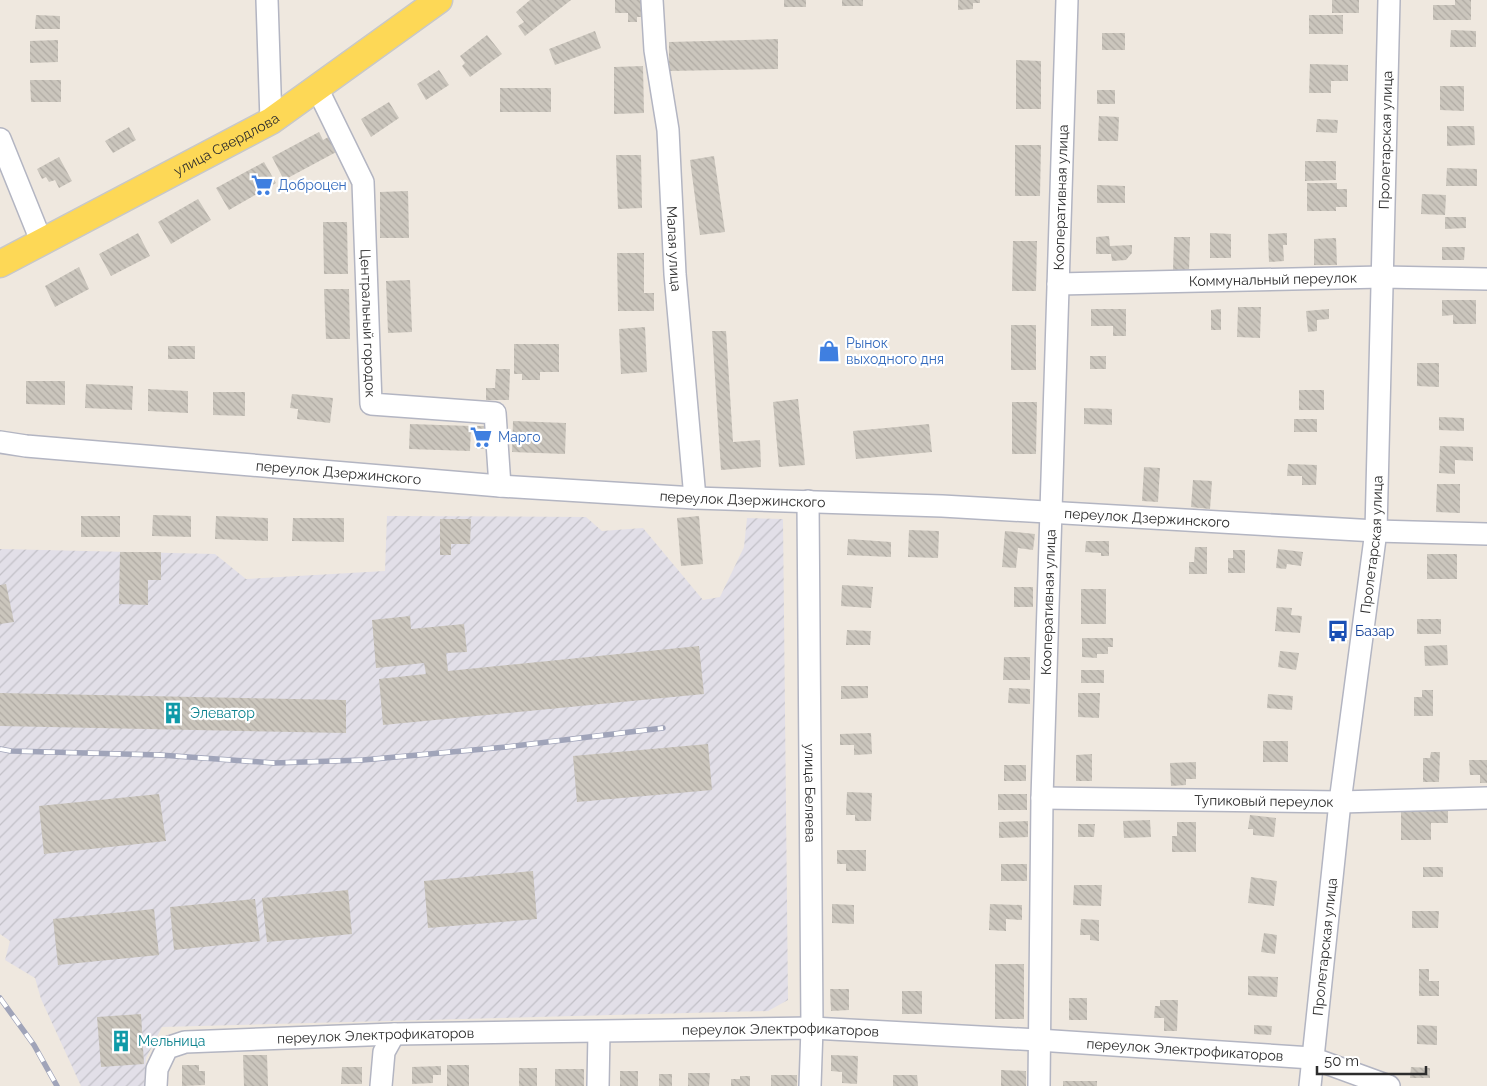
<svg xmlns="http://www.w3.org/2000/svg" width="1487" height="1086" font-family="Raleway,sans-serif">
<defs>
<pattern id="industrial-furrows" width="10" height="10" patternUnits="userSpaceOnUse" patternTransform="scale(1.25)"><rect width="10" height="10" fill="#e2dfe8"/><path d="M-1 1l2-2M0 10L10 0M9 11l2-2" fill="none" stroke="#c2c0c7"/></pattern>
<pattern id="building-back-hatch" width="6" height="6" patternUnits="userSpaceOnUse" patternTransform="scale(1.25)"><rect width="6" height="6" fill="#cbc6bd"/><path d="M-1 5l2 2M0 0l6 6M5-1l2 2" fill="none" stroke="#afaaa3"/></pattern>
</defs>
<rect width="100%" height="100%" fill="#efe8df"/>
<!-- industrial -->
<path fill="url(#industrial-furrows)" d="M387,516L586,517L602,531L643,528L703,600L720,597L744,547L747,518L783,519L788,1000L768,1011L162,1027L146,1058L144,1086H81L41,999L35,978L5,960L10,941L0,934V549L215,554L246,579L385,571Z"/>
<!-- building -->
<path fill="url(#building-back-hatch)" d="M530,0H571L525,36L518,26L524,22L516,12Z
M615,0H642V17H637V22H628V13H615Z
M784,0H806V7H784Z
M842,0H863V6H842Z
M958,0H980V3H973V9L958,10Z
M1332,0H1359V13H1332Z
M1455,0H1471V20H1433V5H1455Z
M36,15L60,16V29H35Z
M1309,15H1343V34H1309Z
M1451,30L1476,31V47H1450Z
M595,31L601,48L555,65L549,49Z
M1102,33H1125V50H1102Z
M487,35L502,54L470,77L462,66L465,63L460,56Z
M778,39V69L669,71V42Z
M58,40V62L30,63V41Z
M1016,60L1041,61V109H1016Z
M1310,64L1348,65V81H1331V93H1309Z
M643,66L644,113L614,114V67Z
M439,70L449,85L426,100L417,84Z
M30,80H61V102H31Z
M1440,86H1464V111L1440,110Z
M500,88H551V112H500Z
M1097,90H1115V104H1097Z
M389,102L399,118L371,137L361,119Z
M1099,116L1119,117L1118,141H1098Z
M1317,119L1338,120L1337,133L1316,132Z
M1447,126H1474L1475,145L1447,146Z
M129,127L136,140L113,153L105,141Z
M319,132L323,140L332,135L340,150L284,180L272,157Z
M1015,145H1041L1040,196H1015Z
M616,155H641L642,208L618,209Z
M714,156L725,232L700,235L690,160Z
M59,157L72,181L59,188L55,180L49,182L46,177L42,179L37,169Z
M1305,161H1336V180L1305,181Z
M264,162L276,183L229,210L216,188Z
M1447,168L1477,169V186H1446Z
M1307,183H1337V189H1347V207H1336V211H1307Z
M1097,185L1125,186V203H1097Z
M408,191L409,238H380V192Z
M1422,194L1446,195L1445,215L1421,214Z
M198,199L211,220L171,244L158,222Z
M1445,217H1466V228L1445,229Z
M323,222H347L348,274H324Z
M138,233L150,256L111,276L99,254Z
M1210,233L1231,234V258H1210Z
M1287,233V245H1283L1284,261L1269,262L1268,234Z
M1109,236L1110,246L1132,245V253L1126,260L1112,261L1111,254H1096V237Z
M1174,237H1190L1189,271L1173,270Z
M1336,238L1337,265H1314V239Z
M1013,241H1037L1036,291H1012Z
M1442,247H1465L1464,260H1442Z
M617,253H644V293H654V311H618Z
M79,267L89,289L55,307L45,286Z
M410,280L412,332L388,333L386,281Z
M324,289H349L350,339H326Z
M1442,300H1476V324H1453V315L1442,316Z
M1238,307H1261L1260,338L1237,337Z
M1091,309H1126V336H1113V326H1091Z
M1221,309V330H1211V310Z
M1329,309V319L1317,320V331L1308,332L1306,311Z
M1011,325H1036V370H1011Z
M645,327L647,372L621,374L619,329Z
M712,331H726L733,442L760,440L761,467L721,470Z
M514,344H559V372H540V380H522V374H514Z
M168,346H195V359H168Z
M1090,356H1106V369H1090Z
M1417,363H1439V387L1417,386Z
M496,369H510L509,400H486V388H495Z
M26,381H65V405L26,404Z
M86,384L133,386L132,410L85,408Z
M148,389L188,391V413L148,411Z
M1299,390H1324V410H1299Z
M213,392H245V416L213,415Z
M292,394L333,398L330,423L297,419L298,409L290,408Z
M798,399L805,465L779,467L773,402Z
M1012,402H1037L1036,454H1012Z
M1084,408L1112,409V425L1084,424Z
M1439,417L1464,418V431L1439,430Z
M1294,419H1317V432H1294Z
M513,421L566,423L565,454L512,452Z
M410,424L471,426L470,451L409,449Z
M929,424L932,452L856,459L853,431Z
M476,426H486V449H476Z
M1440,446L1473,447V461L1455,460V474L1439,473Z
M1288,464L1317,465L1316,485H1302V476H1287Z
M1144,467L1160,468L1158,502L1142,501Z
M1193,480L1212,481L1210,509L1191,507Z
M1437,484H1460V513L1436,512Z
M153,515L191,516V537L152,536Z
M81,516H120V537H81Z
M216,516L268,518V541L215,539Z
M699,516L703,564L681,566L677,518Z
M293,518H344V542L292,541Z
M440,519H471L470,544H451V555H440Z
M909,530L939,531L938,558L908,557Z
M1005,531L1035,534L1033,550L1018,548L1016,568L1002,567Z
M848,539L891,542V557L847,555Z
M1086,541H1109V556H1101V553L1085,552Z
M1195,547H1207V574H1189V562H1194Z
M1278,549L1303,552L1301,566L1287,564L1286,569L1276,568Z
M1233,550H1245V573H1228V558H1233Z
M120,552H161V580H148V605L119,604Z
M1427,554H1457V579H1427Z
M6,584L14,622L0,624V585Z
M842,585L873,587L871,608L841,606Z
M1014,587H1033V607H1014Z
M1081,589H1106V624H1081Z
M1277,607L1292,608L1291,615L1302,616L1300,633L1275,631Z
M410,616L411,629L464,624L467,652L446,653L448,671L699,646L704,694L383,725L379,679L426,674L424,663L376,668L372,620Z
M1417,619H1441V634H1417Z
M847,630L871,631L870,645H846Z
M1082,638H1113V647H1108V654H1097V658L1082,657Z
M1447,645L1448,665L1425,666L1424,646Z
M1280,651L1299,653L1296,670L1278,667Z
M1004,657H1030V680H1003Z
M1081,670H1104V683H1081Z
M841,686H868V698L841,699Z
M1009,688L1030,689V704L1008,703Z
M1422,690H1433V716H1414V697H1422Z
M0,693L346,700V733L0,726Z
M1078,693H1100L1099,718L1078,717Z
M1268,694L1293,696L1292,710L1267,708Z
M871,733L872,754L854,755V745H840V734Z
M1263,741H1288V762H1263Z
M708,744L712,790L577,802L573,756Z
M1431,752H1440L1439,782H1423V758H1430Z
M1092,754V781H1076V755Z
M1469,760H1487V783H1480V775H1470Z
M1196,762V779H1186V785L1171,786L1170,763Z
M1004,765H1026V781H1004Z
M847,792L872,793L871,821H855V815H846Z
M159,794L166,841L44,854L39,806Z
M998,794H1027V810H998Z
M1401,810H1448V823H1431V840H1401Z
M1250,815L1276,818L1274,837L1253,835V829H1248Z
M1150,820L1151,837L1124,838L1123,821Z
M1028,821V837L999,838V822Z
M1177,822H1196V852H1172V836H1177Z
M1078,824H1095L1094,837H1078Z
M837,850H866V871H846V864H837Z
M1001,864H1027V881H1001Z
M1423,867H1443V877H1423Z
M533,871L537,919L428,928L424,881Z
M1251,877L1277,881L1274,906L1248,903Z
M1074,885H1102L1101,906L1073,905Z
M348,890L352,934L267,942L262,898Z
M255,899L260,941L174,950L170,907Z
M832,904L854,905V924L832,923Z
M990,904L1022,905V920L1006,919V931L989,930Z
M154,909L159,955L58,965L53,919Z
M1412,911H1439L1438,928H1412Z
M1081,919L1099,920V941L1090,940V935H1080Z
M1264,933L1277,935L1275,954L1261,952Z
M995,964H1024V1019H995Z
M1419,969H1429V981H1439V996H1419Z
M1248,976L1278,977L1277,997L1248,995Z
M830,989H849V1010L831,1011Z
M902,991H922V1014H902Z
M1069,998H1087V1020H1069Z
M1160,1000H1178L1177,1031H1164V1018H1154L1155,1006H1160Z
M141,1014L144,1064L101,1067L97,1017Z
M1254,1025L1272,1026L1271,1035L1254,1034Z
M1417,1025L1437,1026V1045L1417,1044Z
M243,1055H267L268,1086H244Z
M831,1055L858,1056L857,1084L842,1083V1072L831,1071Z
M182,1065H199V1071H205V1085L182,1086Z
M447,1065H469V1086H447Z
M441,1066V1075H433V1083L412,1084V1067Z
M342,1067H362V1084H341Z
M1411,1067L1430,1068V1078H1410Z
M519,1068H537V1086H519Z
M555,1069H584V1086H555Z
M1001,1070L1026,1071V1086H1001Z
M620,1071H638V1086H620Z
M688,1073H710L709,1086H688Z
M659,1074H672V1086H659Z
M771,1075H797V1086H771Z
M893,1075H917L918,1086H893Z
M740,1076H750V1086H731V1079H740Z
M1063,1081H1097V1086H1063Z"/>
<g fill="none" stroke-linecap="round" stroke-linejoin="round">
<!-- minor casing -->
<g stroke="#b3b5c2" stroke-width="24">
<g id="minor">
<path d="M267,0L271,121"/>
<path id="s1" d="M652,0L655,50L668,130L675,274L695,498"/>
<path id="s2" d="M317,88L363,182L371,404L495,413L500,486"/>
<path d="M0,139L42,243"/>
<path id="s3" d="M1058,284L1382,277L1487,279"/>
<path id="s4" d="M0,442L26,446L500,486L695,498L942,506L1376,531L1487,534"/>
<path id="s5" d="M808,501L812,1028L810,1086"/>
<path id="s6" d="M1042,798L1340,802L1487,798"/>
<path id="s7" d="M156,1086L157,1069L167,1048L185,1042L394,1034L812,1028L1038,1040L1312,1058L1389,1086"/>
<path d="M381,1086L384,1052L394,1034"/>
<path d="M598,1086L599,1032"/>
<path id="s8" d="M1039,1086L1042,798L1067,0"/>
<path id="s9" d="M1310,1086L1340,802L1376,531L1389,0"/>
</g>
</g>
<!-- major casing -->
<g stroke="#c8c8c8" stroke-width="29">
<g id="major">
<path id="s10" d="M0,264L271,121L439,0"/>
</g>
</g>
<!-- minor -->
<use href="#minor" stroke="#fff" stroke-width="21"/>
<!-- major -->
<use href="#major" stroke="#fdd856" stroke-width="26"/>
<!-- rail casing -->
<g stroke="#a0a4b9" stroke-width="5.5">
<path id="rail" d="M0,749L11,751L160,755L274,763L363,760L506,747L663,728
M0,998L34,1045L57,1086"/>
</g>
<!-- rail -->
<use href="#rail" stroke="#fff" stroke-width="4" stroke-dasharray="11" stroke-linecap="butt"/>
</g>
<!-- icons -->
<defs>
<g id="supermarket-bare" transform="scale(1.725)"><path d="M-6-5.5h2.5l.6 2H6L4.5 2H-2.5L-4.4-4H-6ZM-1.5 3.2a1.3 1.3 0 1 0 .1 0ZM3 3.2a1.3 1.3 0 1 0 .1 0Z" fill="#3f7fe0" stroke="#fff" stroke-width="2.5" paint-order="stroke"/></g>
<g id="shop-bare" transform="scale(1.725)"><path d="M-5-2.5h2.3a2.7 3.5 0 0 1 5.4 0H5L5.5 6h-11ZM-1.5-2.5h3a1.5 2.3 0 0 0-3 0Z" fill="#3f7fe0" stroke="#fff" stroke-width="2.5" paint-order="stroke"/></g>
<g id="bus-bare" transform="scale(1.725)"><path d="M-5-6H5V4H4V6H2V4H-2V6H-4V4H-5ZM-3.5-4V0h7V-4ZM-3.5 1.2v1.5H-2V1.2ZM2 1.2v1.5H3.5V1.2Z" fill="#1a4fb4" stroke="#fff" stroke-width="2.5" paint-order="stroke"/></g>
<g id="building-bare" transform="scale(1.725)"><path d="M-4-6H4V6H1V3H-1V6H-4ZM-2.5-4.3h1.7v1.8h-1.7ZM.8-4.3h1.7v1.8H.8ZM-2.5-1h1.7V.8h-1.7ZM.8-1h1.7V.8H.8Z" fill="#0f9aa8" stroke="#fff" stroke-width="2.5" paint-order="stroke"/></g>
</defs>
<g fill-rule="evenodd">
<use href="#supermarket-bare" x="262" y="185"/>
<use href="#shop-bare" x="829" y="351"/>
<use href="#supermarket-bare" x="481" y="437"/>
<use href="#bus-bare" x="1338" y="631"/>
<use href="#building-bare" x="173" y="713"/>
<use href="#building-bare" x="121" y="1041"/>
</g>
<g text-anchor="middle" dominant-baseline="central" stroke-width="4.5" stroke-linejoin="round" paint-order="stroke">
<!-- street labels -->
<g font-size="14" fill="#2d2d2d" stroke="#fff">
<text stroke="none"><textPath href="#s9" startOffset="950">Пролетарская улица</textPath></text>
<text stroke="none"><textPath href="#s10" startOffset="256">улица Свердлова</textPath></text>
<text stroke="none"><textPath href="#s8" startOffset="889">Кооперативная улица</textPath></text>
<text stroke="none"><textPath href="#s1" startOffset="250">Малая улица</textPath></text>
<text stroke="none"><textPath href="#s3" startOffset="215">Коммунальный переулок</textPath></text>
<text stroke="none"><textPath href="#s2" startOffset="246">Центральный городок</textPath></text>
<text stroke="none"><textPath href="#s4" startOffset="340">переулок Дзержинского</textPath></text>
<text stroke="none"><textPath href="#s4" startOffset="745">переулок Дзержинского</textPath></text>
<text stroke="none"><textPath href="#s4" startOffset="1150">переулок Дзержинского</textPath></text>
<text stroke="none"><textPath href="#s9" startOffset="545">Пролетарская улица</textPath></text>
<text stroke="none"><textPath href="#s8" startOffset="484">Кооперативная улица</textPath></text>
<text stroke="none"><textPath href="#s5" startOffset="292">улица Беляева</textPath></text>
<text stroke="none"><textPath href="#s6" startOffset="222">Тупиковый переулок</textPath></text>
<text stroke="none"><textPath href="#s9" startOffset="140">Пролетарская улица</textPath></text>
<text stroke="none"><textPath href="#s7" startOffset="655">переулок Электрофикаторов</textPath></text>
<text stroke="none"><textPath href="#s7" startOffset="250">переулок Электрофикаторов</textPath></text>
<text stroke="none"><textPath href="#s7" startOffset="1060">переулок Электрофикаторов</textPath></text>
</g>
<!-- shop labels -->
<g font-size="14" fill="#366cbe" stroke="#fff" text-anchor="start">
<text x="278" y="185">Доброцен</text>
<text x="846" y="343">Рынок<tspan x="846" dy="16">выходного дня</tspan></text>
<text x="498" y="437">Марго</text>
</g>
<!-- transit labels -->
<g font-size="14" fill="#164399" stroke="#fff" text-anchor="start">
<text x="1355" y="631">Базар</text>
</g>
<!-- culture labels -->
<g font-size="14" fill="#0d838f" stroke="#fff" text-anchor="start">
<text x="190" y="713">Элеватор</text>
<text x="138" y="1041">Мельница</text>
</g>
</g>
<!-- scale -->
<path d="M1317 1066v8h109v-8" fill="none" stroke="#2d2d2d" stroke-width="2.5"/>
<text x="1324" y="1066" font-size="15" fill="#2d2d2d" stroke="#ffffff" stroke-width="4" paint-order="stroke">50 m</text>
</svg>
